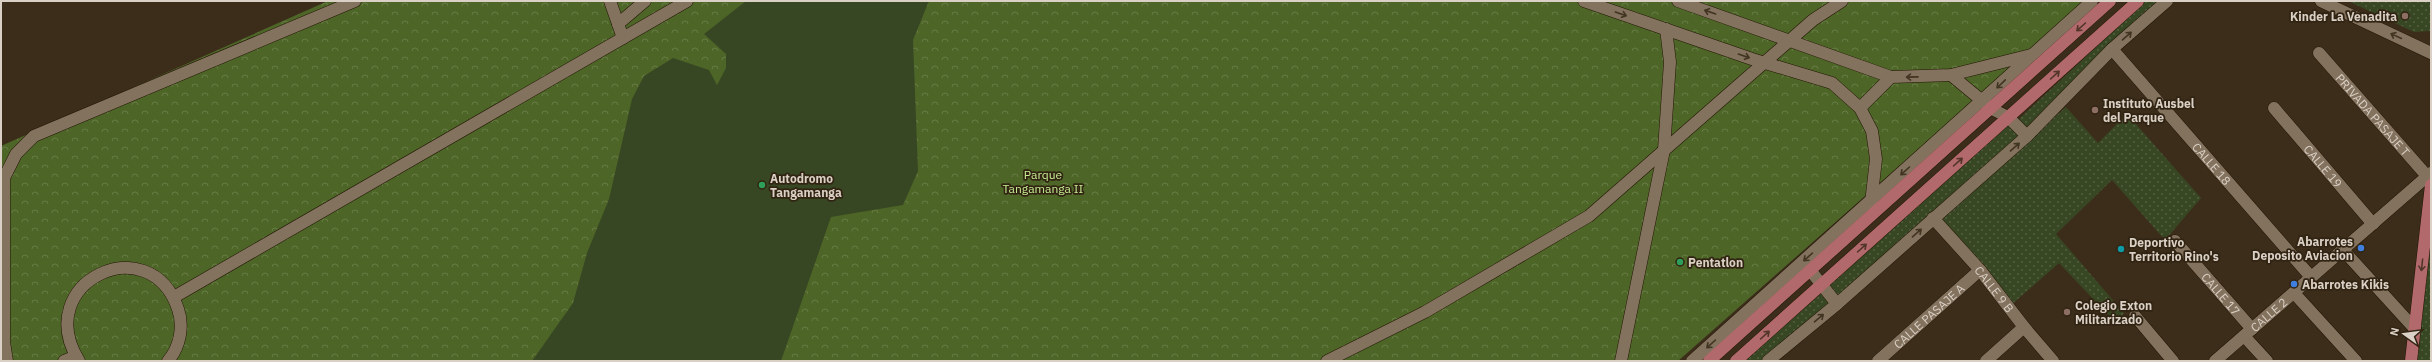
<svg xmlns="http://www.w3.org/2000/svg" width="2432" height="362" font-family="'IBM Plex Sans',sans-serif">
<defs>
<pattern id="green-dots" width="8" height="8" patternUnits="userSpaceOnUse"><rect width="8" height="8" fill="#384723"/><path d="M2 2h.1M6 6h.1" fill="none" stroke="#546041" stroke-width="1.8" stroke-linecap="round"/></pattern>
<pattern id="forest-crowns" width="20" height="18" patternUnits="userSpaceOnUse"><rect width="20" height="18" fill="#4d6627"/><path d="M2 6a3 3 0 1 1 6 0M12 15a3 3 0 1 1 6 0" fill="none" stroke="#667b45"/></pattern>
</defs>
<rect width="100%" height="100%" fill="#3c2d1b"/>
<!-- green -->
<path fill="url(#green-dots)" d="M2145,1H2168L2028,129L2018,120Z
M2348,1H2431V31L2414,32Z
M2066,107L2098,143L2127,114L2201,198L2165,240L2112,180L2056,234L2124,313L2116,323L2059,263L2011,305L1937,219Z
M2009,124L2022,136L1835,301L1827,286Z
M2431,215V361H2415Z
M1822,291L1831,302L1765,361H1744Z"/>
<!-- forest -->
<path fill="url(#forest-crowns)" d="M328,1H2086L1678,361H1V146Z"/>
<!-- pitch -->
<path fill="#384723" d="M746,1H929L913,40L918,171L903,205L831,217L781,361H532L573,303L587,253L609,199L632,99L644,76L673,58L709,70L717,85L726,68V54L704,34Z"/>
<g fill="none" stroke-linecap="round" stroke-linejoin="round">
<!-- minor casing -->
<g stroke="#221504" stroke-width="13">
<g id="minor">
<path d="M610,1L623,38"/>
<path d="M1584,1L1752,59L1832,83L1860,108L1872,131L1876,159L1871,203"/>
<path d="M1678,1L1891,77L1951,75L2031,55"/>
<path d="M2321,1L2431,53"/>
<path d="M618,24L645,1"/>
<path id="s1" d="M2112,49L2311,277"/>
<path id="s2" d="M2319,53L2427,176"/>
<path d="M1951,75L1992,109L2008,117L2027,136"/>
<path d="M1860,108L1891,77"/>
<path id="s3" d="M2274,108L2373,224"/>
<path id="s4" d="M1933,218L1980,270L2024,327L2053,361"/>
<path id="s5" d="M2175,241L2252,329"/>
<path d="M2343,250L2415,329"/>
<path d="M1810,270L1837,304"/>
<path d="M2294,293L2356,361"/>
<path d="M174,297L687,1"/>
<path d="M2135,316L2173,361"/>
<path d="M2244,336L2267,361"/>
<path d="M7,361L4,342V178L16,154L34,136L355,1"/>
<path d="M64,361L76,356"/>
<path d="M79,361C30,282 150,226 178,309C184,326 180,347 168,361"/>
<path d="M1327,361L1425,312L1589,216L1813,20L1842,1"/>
<path d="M1621,361L1664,150L1670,62L1666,29"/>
<path d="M1692,361L2092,1"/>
<path d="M1768,361L1837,304L2027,136L2112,49L2167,1"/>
<path id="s6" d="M1878,361L1980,270"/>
<path d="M1986,361L2024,327"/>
<path id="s7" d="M2215,361L2431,173"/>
</g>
</g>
<!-- major casing -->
<g stroke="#221504" stroke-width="13">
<path id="major" d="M1709,361L2110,1
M1736,361L2138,1
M2411,361L2431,185"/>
</g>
<!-- minor -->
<use href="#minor" stroke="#83725e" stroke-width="12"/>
<!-- major -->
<use href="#major" stroke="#b2696b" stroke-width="12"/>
</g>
<!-- one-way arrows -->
<defs><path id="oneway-shaft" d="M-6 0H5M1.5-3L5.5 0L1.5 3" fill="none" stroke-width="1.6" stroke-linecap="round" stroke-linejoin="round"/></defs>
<g stroke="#413421">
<use href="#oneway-shaft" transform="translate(1710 12) rotate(-161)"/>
<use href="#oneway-shaft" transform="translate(1621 14) rotate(19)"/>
<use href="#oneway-shaft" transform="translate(2127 36) rotate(-41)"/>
<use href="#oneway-shaft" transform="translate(2396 36) rotate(-155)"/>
<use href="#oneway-shaft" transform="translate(1744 56) rotate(19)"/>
<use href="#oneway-shaft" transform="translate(1912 77) rotate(179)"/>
<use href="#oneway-shaft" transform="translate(2001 84) rotate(136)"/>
<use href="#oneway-shaft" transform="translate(2015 147) rotate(-41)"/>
<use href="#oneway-shaft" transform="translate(1905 171) rotate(138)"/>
<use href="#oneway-shaft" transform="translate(1917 233) rotate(-41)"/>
<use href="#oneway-shaft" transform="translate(1808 257) rotate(138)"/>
<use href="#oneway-shaft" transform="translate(1819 318) rotate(-40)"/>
<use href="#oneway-shaft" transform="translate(1711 344) rotate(138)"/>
</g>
<g stroke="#513528">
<use href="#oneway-shaft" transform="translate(2081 27) rotate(138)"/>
<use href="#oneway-shaft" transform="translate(2055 75) rotate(-42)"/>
<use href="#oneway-shaft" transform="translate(1958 162) rotate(-42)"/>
<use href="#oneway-shaft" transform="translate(1862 248) rotate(-42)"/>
<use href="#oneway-shaft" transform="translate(2422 265) rotate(96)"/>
<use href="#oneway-shaft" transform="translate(1765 335) rotate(-42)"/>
</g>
<!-- markers -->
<g fill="#8d6e63" stroke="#312412" stroke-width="1.5">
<circle cx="2405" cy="16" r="4"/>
<circle cx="2095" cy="110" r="4"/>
<circle cx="2067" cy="312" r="4"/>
</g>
<g fill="#2e9e5b" stroke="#312412" stroke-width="1.5">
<circle cx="762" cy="185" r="4"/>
<circle cx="1680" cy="262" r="4"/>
</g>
<g fill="#3f7fe0" stroke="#312412" stroke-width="1.5">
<circle cx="2361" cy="248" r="4"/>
<circle cx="2294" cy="284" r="4"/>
</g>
<circle fill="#0f9aa8" stroke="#312412" stroke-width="1.5" cx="2121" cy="249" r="4"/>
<g text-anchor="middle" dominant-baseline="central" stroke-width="3.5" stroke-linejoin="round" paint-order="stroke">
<!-- poi labels -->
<g font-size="12" font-weight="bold" fill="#dad0c5" stroke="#312412" text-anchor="start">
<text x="2397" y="16" text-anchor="end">Kinder La Venadita</text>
<text x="2103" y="103">Instituto Ausbel<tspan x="2103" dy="14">del Parque</tspan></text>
<text x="770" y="178">Autodromo<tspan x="770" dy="14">Tangamanga</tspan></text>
<text x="2353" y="241" text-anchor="end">Abarrotes<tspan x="2353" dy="14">Deposito Aviacion</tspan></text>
<text x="2129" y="242">Deportivo<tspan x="2129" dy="14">Territorio Rino's</tspan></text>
<text x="1688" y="262">Pentatlon</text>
<text x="2302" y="284">Abarrotes Kikis</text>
<text x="2075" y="305">Colegio Exton<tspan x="2075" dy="14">Militarizado</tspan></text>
</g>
<!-- street labels -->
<g font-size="12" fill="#dad0c5" stroke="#312412">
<text stroke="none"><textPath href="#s2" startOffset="82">PRIVADA PASAJE T</textPath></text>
<text stroke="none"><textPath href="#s1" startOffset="152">CALLE 18</textPath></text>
<text stroke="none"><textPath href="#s3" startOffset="76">CALLE 19</textPath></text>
<text stroke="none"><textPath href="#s4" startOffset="94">CALLE 9 B</textPath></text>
<text stroke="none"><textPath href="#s5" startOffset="70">CALLE 17</textPath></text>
<text stroke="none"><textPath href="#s7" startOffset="71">CALLE 2</textPath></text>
<text stroke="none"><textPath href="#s6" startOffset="68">CALLE PASAJE A</textPath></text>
</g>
<!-- park labels -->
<g font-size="12" fill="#c6ed92" stroke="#312412">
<text x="1043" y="174">Parque<tspan x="1043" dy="14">Tangamanga II</tspan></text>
</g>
</g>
<!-- border -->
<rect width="2432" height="362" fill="none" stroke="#dad0c5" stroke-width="4"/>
<!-- north arrow -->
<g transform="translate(2404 334) rotate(284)" stroke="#312412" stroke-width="3" paint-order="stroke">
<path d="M0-3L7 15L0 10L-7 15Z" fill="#dad0c5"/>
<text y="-6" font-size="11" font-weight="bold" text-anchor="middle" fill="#dad0c5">N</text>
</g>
</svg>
